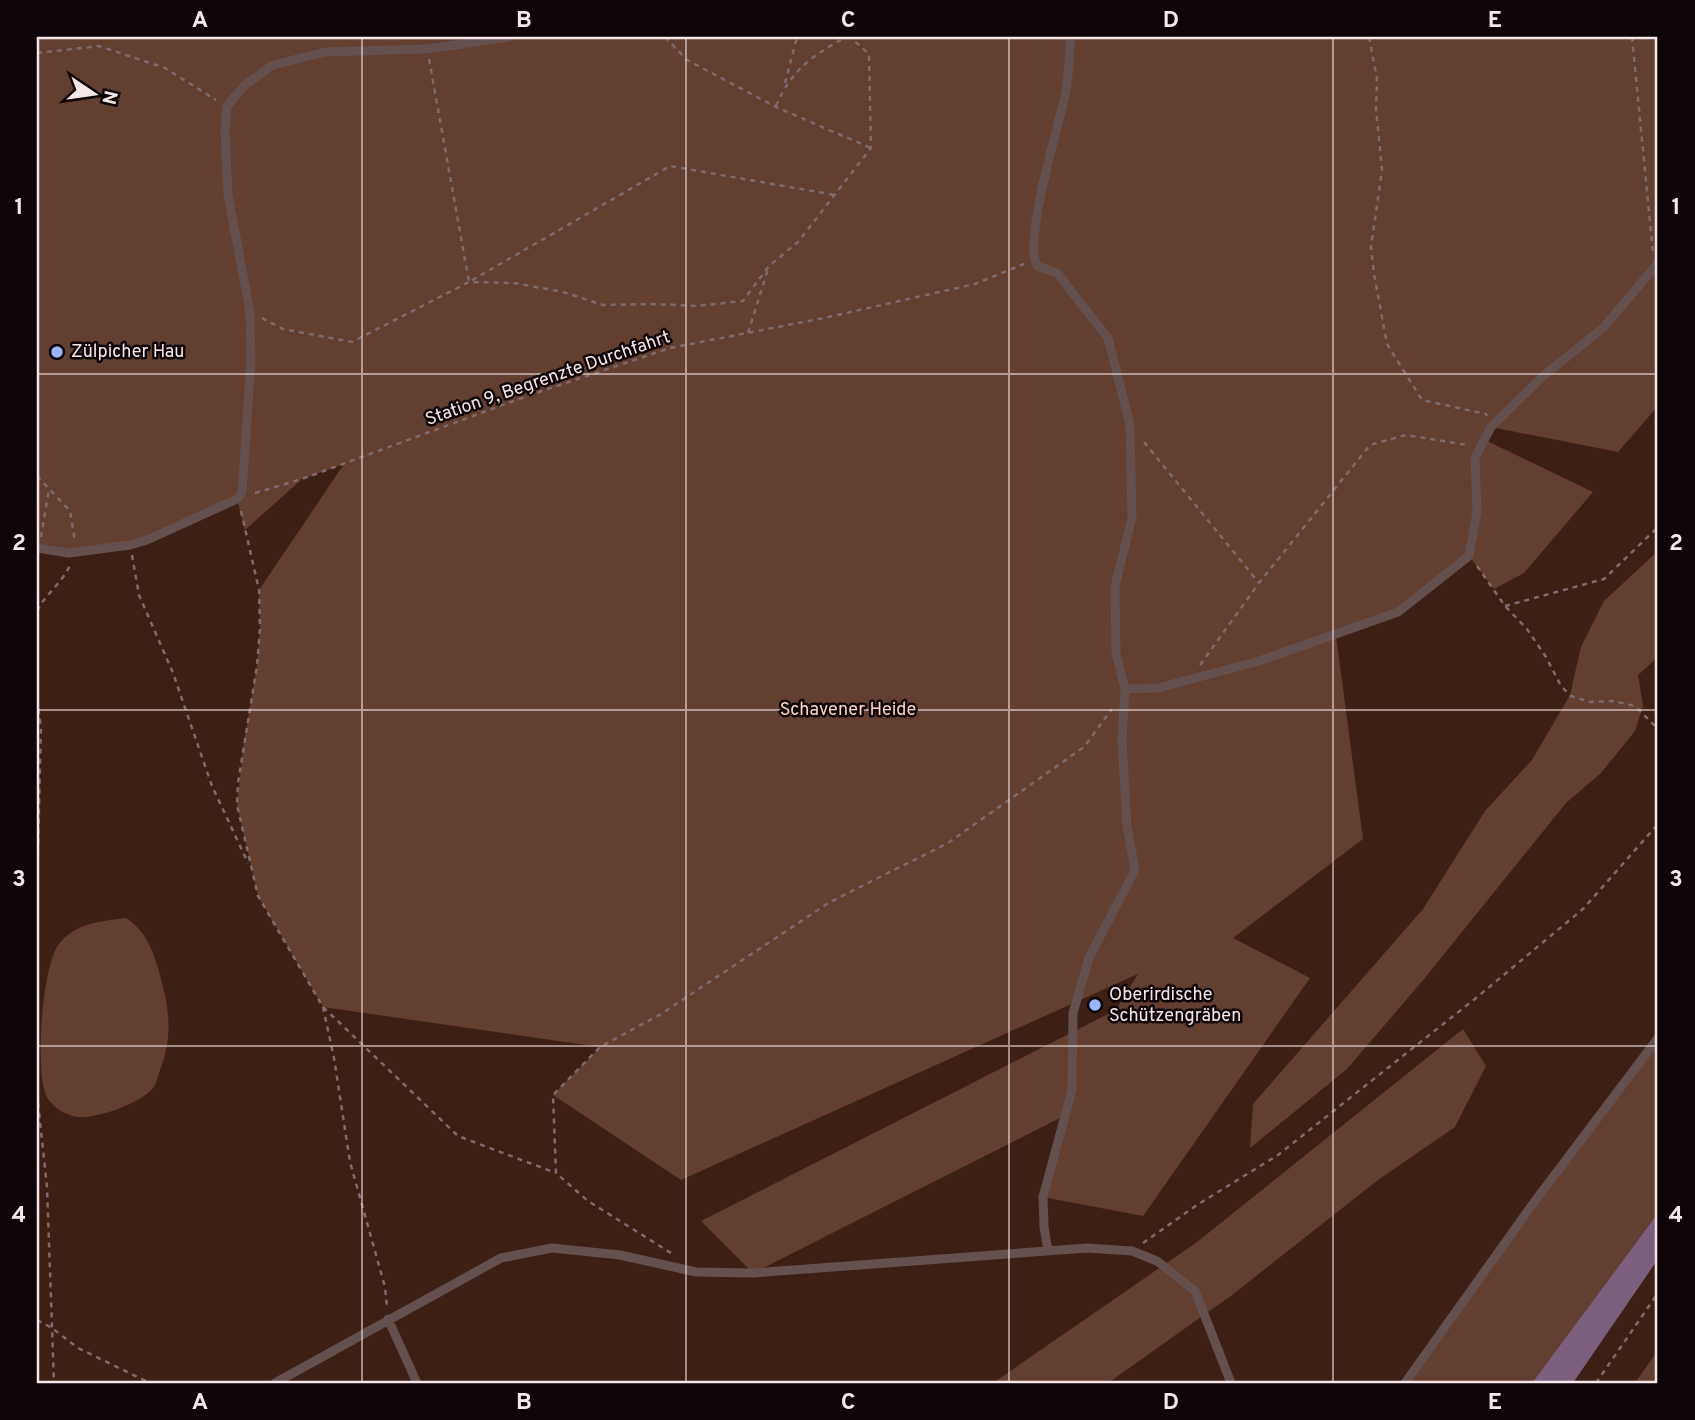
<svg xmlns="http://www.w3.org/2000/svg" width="1695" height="1420" font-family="Overpass,sans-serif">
<rect width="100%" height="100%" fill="#2b161c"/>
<!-- green -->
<path fill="#3d2015" d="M37,37H1658V1383H37Z"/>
<!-- forest -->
<path fill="#633f31" d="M37,37H1658V406L1618,452L1491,427L1485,440L1593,492L1524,573L1494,589L1469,556L1398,612L1336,636L1363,839L1233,938L1310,978L1143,1216L1043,1197L1066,1115L753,1273L701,1221L1116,1010L1138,974L681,1180L553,1095L600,1047L323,1007L258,896L237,805L244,742L257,666L260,629L259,590L344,464L302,479L245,530L237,499L147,540L69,553L37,548Z
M1658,551V657L1638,675L1643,706L1635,731L1601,773L1566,803L1424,979L1347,1069L1250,1148L1253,1104L1423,909L1485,811L1532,760L1570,695L1581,647L1604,601Z
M126,918C147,932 153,951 160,975C170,1010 173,1038 159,1073C157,1078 156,1085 153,1088C141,1103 99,1118 80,1117C68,1117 51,1107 46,1095C35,1069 42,966 59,944C75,923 102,921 126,918Z
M1463,1029L1486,1066L1455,1127L1378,1180L1232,1295L1108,1383H993L1197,1242Z
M1658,1038V1213L1532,1383H1405Z
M1658,1350V1383H1635Z"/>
<!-- water -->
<path fill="#7a607d" d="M1658,1213V1259L1573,1383H1532Z"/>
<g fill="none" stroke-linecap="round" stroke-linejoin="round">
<!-- path -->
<path stroke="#7e6b70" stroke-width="2.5" stroke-dasharray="5 5" stroke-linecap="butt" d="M665,37L687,60L776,107L871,148
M1369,37L1377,79L1376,109L1382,170L1371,247L1374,274L1387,344L1422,400L1486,414L1487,416
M1632,37L1653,253
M37,53L99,46L165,68L216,100
M429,59L469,282L670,166L835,195
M785,83L797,37
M776,106C792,69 812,56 846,37
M262,318L283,329L352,342L469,282L514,283L563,292L603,305L652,304L696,306L743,301L769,266L798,242L871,148L869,54L850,37
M748,333L768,269
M1144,442L1259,583
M37,476L70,511L75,541
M255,493L302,479L530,395L670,348L824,318L975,284L1024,264
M241,511L259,590L260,629L257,666L238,783L237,805L258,896L323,1007L458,1136L556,1173
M41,537L49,489
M132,555L139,595L173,673L212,786L248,863
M1477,566L1505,606L1527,629L1546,657L1561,686L1571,696L1590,702L1613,701L1635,706L1658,729
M1505,606L1604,579L1658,527
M37,611C46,593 62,584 71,563
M1200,665L1259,583L1370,445L1406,435L1467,445
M37,699L41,727L37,889
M323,1007L334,1058L350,1162L385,1287L387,1308
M37,1093L47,1187L54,1383
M1143,1243L1197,1205L1278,1155L1476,998L1583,909L1658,824
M671,1253L588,1201L556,1173L553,1095L600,1047L661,1014L830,902L948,843L1084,747L1112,709
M37,1320L52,1328L78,1348L150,1383
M37,1382L42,1383
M1596,1383L1658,1293"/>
<!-- lane -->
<path stroke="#63504f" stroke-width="9" d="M1071,37C1069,55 1069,73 1066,91C1059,125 1023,239 1037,266L1057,273L1108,338L1130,425L1132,518L1115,586L1116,654L1125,689L1158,688L1259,661L1398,612L1469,556L1477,512L1475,458L1491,427L1542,377L1604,327L1658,263
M37,548L69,553L130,545L147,540L237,499L242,492L251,361L250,312L228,195L225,131L227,106L245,85L273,65L325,52L427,49L509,37
M1048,1251L1044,1227L1043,1197L1072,1090L1073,1013L1089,958L1135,870L1127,826L1122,740L1125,689
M388,1319L417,1383
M275,1383L501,1258L552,1248L620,1255L696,1272L753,1273L1087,1248L1132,1251L1157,1261L1195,1291L1231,1383
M1405,1383L1532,1205L1658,1038"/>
</g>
<!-- grid -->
<path fill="none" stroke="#f6e7ea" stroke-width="2" stroke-opacity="0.55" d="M362,37V1383M686,37V1383M1009,37V1383M1333,37V1383M37,374H1658M37,710H1658M37,1046H1658"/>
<!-- markers -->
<g fill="#96b6fd" stroke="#0d0507" stroke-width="2.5">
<circle cx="57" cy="352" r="7"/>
<circle cx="1095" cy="1005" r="7"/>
</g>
<g text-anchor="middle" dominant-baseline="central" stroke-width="5" stroke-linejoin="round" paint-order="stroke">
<!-- poi labels -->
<g font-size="18" fill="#f6e7ea" stroke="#0d0507" text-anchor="start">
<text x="71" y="352">Zülpicher Hau</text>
<text x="1109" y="995">Oberirdische<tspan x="1109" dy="21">Schützengräben</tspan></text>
</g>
<!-- street labels -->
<g font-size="18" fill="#f6e7ea" stroke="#0d0507">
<text transform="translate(548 379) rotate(-19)">Station 9, Begrenzte Durchfahrt</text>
</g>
<!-- park labels -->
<g font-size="18" fill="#ffd5c6" stroke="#0d0507">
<text x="848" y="710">Schavener Heide</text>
</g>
</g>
<!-- border -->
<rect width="1695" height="1420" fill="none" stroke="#0d0507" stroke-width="77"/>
<!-- north arrow -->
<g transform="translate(94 94) rotate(103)" stroke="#0d0507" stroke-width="5" paint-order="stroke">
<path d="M0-5L12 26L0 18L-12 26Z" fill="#f6e7ea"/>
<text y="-10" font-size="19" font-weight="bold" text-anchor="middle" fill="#f6e7ea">N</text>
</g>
<rect x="38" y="38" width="1618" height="1344" fill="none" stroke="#f6e7ea" stroke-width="2.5"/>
<g font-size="23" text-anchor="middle" font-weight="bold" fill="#f6e7ea">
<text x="200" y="27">A</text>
<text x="524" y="27">B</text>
<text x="848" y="27">C</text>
<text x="1171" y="27">D</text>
<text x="1495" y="27">E</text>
<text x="19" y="214">1</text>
<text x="1676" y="214">1</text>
<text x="19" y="550">2</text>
<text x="1676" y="550">2</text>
<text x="19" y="886">3</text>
<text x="1676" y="886">3</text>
<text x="19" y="1222">4</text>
<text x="1676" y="1222">4</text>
<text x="200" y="1409">A</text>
<text x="524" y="1409">B</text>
<text x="848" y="1409">C</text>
<text x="1171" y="1409">D</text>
<text x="1495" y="1409">E</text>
</g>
</svg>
